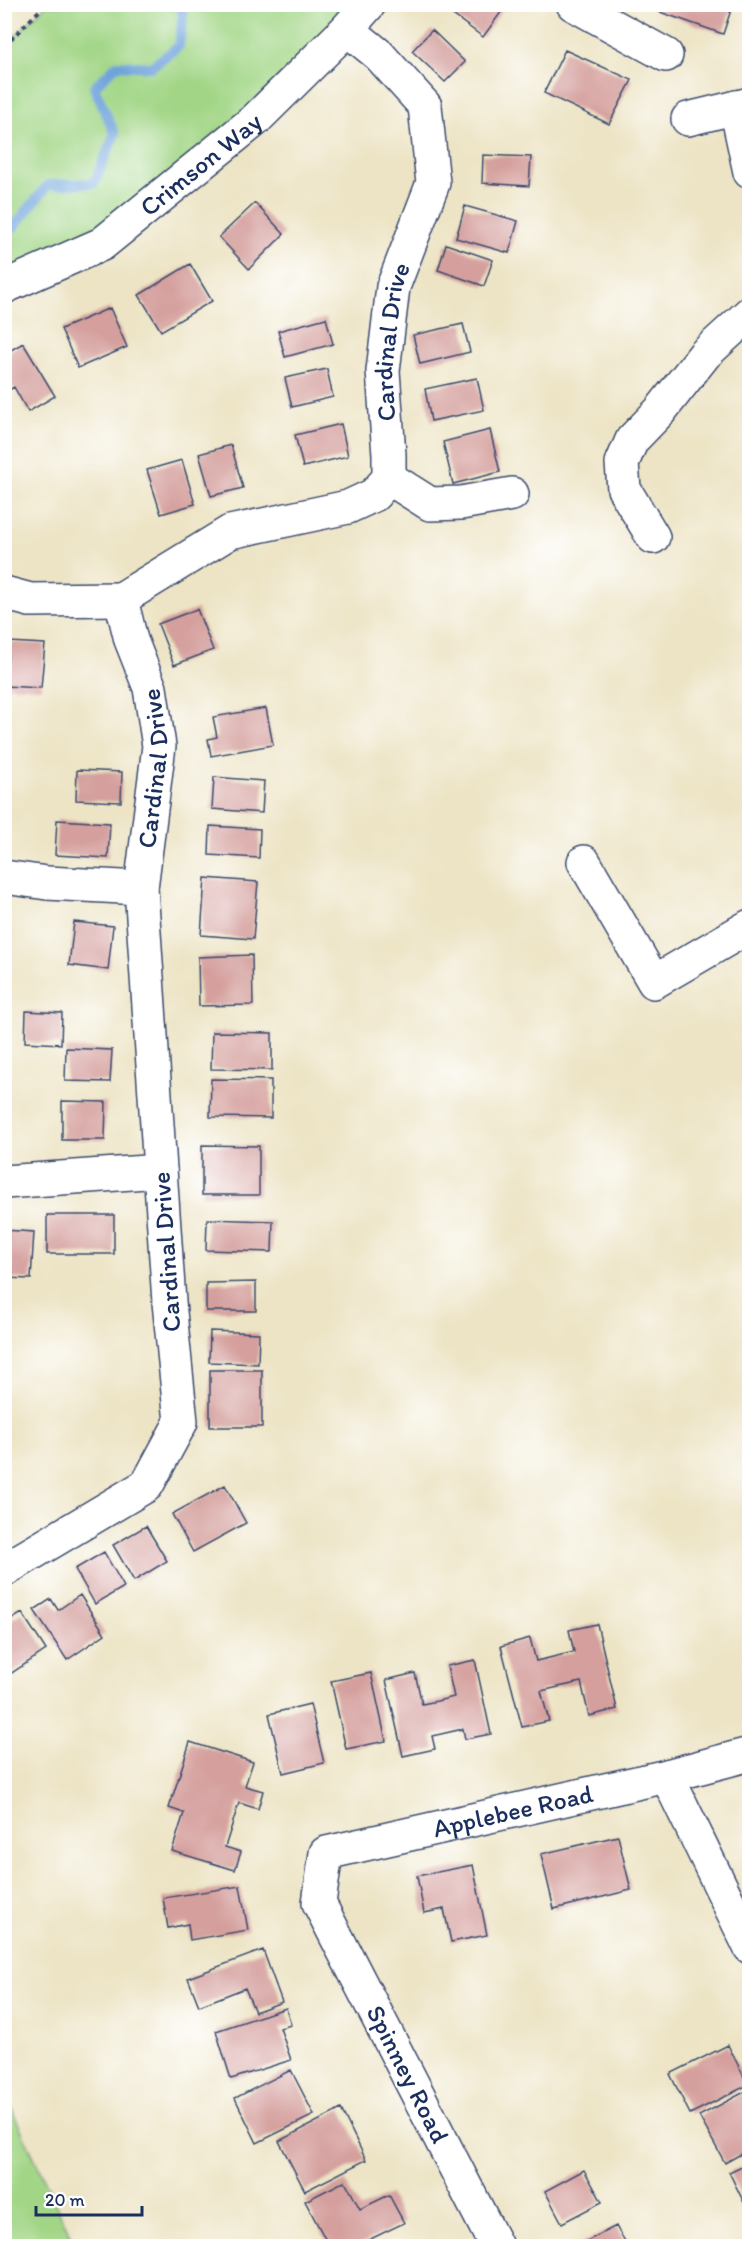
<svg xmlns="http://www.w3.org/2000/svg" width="754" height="2251" font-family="Itim,sans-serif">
<rect width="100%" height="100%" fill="#fff"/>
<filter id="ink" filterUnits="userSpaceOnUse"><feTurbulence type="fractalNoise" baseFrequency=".0167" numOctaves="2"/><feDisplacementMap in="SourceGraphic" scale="12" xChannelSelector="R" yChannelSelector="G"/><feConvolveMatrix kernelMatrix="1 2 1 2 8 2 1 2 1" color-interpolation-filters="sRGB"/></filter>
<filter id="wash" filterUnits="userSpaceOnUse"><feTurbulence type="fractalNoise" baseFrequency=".008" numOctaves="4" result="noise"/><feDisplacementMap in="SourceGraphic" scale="24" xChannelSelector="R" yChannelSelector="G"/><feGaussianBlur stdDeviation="1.35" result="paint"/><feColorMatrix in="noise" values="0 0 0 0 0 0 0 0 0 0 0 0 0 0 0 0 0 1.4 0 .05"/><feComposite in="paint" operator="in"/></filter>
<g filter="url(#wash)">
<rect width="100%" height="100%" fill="#ede4c5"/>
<!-- green -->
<path fill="#a2d686" stroke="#5e8272" stroke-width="1.5" d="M46,5H369L102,244L5,287V46Z
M4,2095H5L75,2246H5Z"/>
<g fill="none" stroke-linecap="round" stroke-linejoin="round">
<!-- stream -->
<path stroke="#6ea3db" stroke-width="10" d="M4,229L13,228L48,185L94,183L115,134L94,87L117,65L151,67L179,46L183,15L180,4"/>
</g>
<g id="blocks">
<!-- building -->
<path fill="#d49f9c" d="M444,4H507L483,37L442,7Z
M659,4H733L723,34L657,11Z
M432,30L465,62L445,82L412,51Z
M565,50L632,80L609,124L544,93Z
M483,155L531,157L529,186L482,183Z
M255,203L284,234L249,269L219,237Z
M465,206L518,221L509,253L456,238Z
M446,244L493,260L484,286L438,270Z
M190,264L212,301L161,331L139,295Z
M110,308L127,347L78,368L61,329Z
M326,318L333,344L285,357L278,331Z
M463,324L470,352L420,364L413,335Z
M23,343L55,396L28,412L14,387L4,393V354Z
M327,369L333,397L292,407L285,378Z
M477,378L484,410L431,421L425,389Z
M341,424L348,456L303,467L295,435Z
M490,430L500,472L453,484L443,442Z
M231,445L243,488L211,496L199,454Z
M182,460L195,504L161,514L147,470Z
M197,609L213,650L174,665L158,624Z
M9,642L45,644L41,688L5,686Z
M266,708L273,745L211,756L208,739L217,737L213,717Z
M77,770L122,772L121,802L76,800Z
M214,777L264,781L262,813L212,809Z
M57,820L110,823L108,858L55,855Z
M210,826L260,829L259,858L209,855Z
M205,878L258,882L253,939L201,935Z
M74,922L113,926L108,970L69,965Z
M252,955L253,1005L199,1006L198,957Z
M26,1011L62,1013L61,1044L25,1042Z
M212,1032L272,1033V1070L211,1069Z
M66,1048L112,1050L110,1082L65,1081Z
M211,1079L271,1080V1118L210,1117Z
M62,1101L106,1102L105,1140H62Z
M202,1145L259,1146V1195H202Z
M47,1215H114V1254H47Z
M207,1219L273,1221L272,1252L206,1250Z
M4,1230L34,1232L31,1279L4,1278Z
M256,1282V1311H206V1283Z
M210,1331L259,1333L258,1364L209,1362Z
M210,1370H262V1427H210Z
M225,1485L246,1523L193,1552L172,1514Z
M146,1526L167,1561L134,1581L113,1545Z
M104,1552L124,1587L95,1604L75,1569Z
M80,1595L105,1634L67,1660L34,1610L51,1599L58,1610Z
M22,1613L46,1650L4,1678V1624Z
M597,1624L617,1709L589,1716L581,1682L541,1691L549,1721L522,1727L501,1646L530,1638L536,1661L574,1652L569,1630Z
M475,1660L491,1734L465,1739L463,1729L432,1736L435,1749L403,1756L386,1680L415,1673L422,1704L437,1701L454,1697L447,1666Z
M371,1673L386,1741L346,1749L331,1681Z
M310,1704L324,1763L283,1773L269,1714Z
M190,1742L253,1762L245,1786L263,1791L258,1809L239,1803L225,1847L241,1852L235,1870L172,1851L184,1813L169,1808Z
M618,1836L631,1890L554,1909L541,1854Z
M473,1865L487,1935L451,1942L444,1909L424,1913L417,1876Z
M240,1886L248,1930L190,1940L188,1924L168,1928L163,1898Z
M263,1950L282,2002L255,2012L245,1988L199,2006L188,1978Z
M286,2008L291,2025L280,2028L291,2060L231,2079L216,2031Z
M728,2045L748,2085L690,2114L670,2074Z
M291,2070L314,2115L257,2143L235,2098Z
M750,2089V2149L725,2163L699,2116Z
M341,2109L366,2160L305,2191L279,2141Z
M750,2162V2215L729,2172Z
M584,2170L602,2202L562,2223L545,2191Z
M345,2181L360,2209L389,2195L404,2223L356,2246H329L305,2201Z
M616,2226L627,2246H577Z"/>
</g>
</g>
<g filter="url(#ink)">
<use href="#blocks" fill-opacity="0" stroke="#3a4a6d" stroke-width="1.5"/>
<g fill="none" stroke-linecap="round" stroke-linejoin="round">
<!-- minor casing -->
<g stroke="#3a4a6d" stroke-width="36">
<g id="minor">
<path d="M573,4L666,55"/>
<path d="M736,107L750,172"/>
<path d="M688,119L750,104"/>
<path id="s1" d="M4,287L102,244L255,120L347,29L369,4"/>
<path d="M389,478L430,504L461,503L512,494"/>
<path d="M653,537L624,489L622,463L632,440L660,411L705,354L750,313"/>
<path d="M4,593L30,600L121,599"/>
<path d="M584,862L654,982L750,926"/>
<path d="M4,877L47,883L141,888"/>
<path d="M4,1182L160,1171"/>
<path id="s2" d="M4,1570L147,1485L181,1422L169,1302L141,888L159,746L150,688L131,640L121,599L230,532L348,507L374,495L389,478V455L383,371L393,287L433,183L425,106L379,55L347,29"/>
<path d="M667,1776L750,1947"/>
<path id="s3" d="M496,2246L319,1903L326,1853L667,1776L750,1754"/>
</g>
</g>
<!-- path -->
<path stroke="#3a4a6d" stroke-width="4" stroke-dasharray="4.5 4.5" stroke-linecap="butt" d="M4,46L46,4"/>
<!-- minor -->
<use href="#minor" stroke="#fff" stroke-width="33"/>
</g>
</g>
<g text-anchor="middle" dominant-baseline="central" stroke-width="4.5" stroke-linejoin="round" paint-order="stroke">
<!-- street labels -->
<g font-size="26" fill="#1b2f5e" stroke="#fff">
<text stroke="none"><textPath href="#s1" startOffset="234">Crimson Way</textPath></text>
<text stroke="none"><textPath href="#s2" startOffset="1506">Cardinal Drive</textPath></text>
<text stroke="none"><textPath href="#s2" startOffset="894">Cardinal Drive</textPath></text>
<text transform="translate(166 1252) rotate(-94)">Cardinal Drive</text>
<text stroke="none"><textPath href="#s3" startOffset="628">Applebee Road</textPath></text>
<text transform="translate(408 2074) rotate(63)">Spinney Road</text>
</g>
</g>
<!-- margin -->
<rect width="754" height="2251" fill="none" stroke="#fff" stroke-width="24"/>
<!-- scale -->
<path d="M36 2206v9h106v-9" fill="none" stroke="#1b2f5e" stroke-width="3"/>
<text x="45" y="2206" font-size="18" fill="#1b2f5e" stroke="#ffffff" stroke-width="4.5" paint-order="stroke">20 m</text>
</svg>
